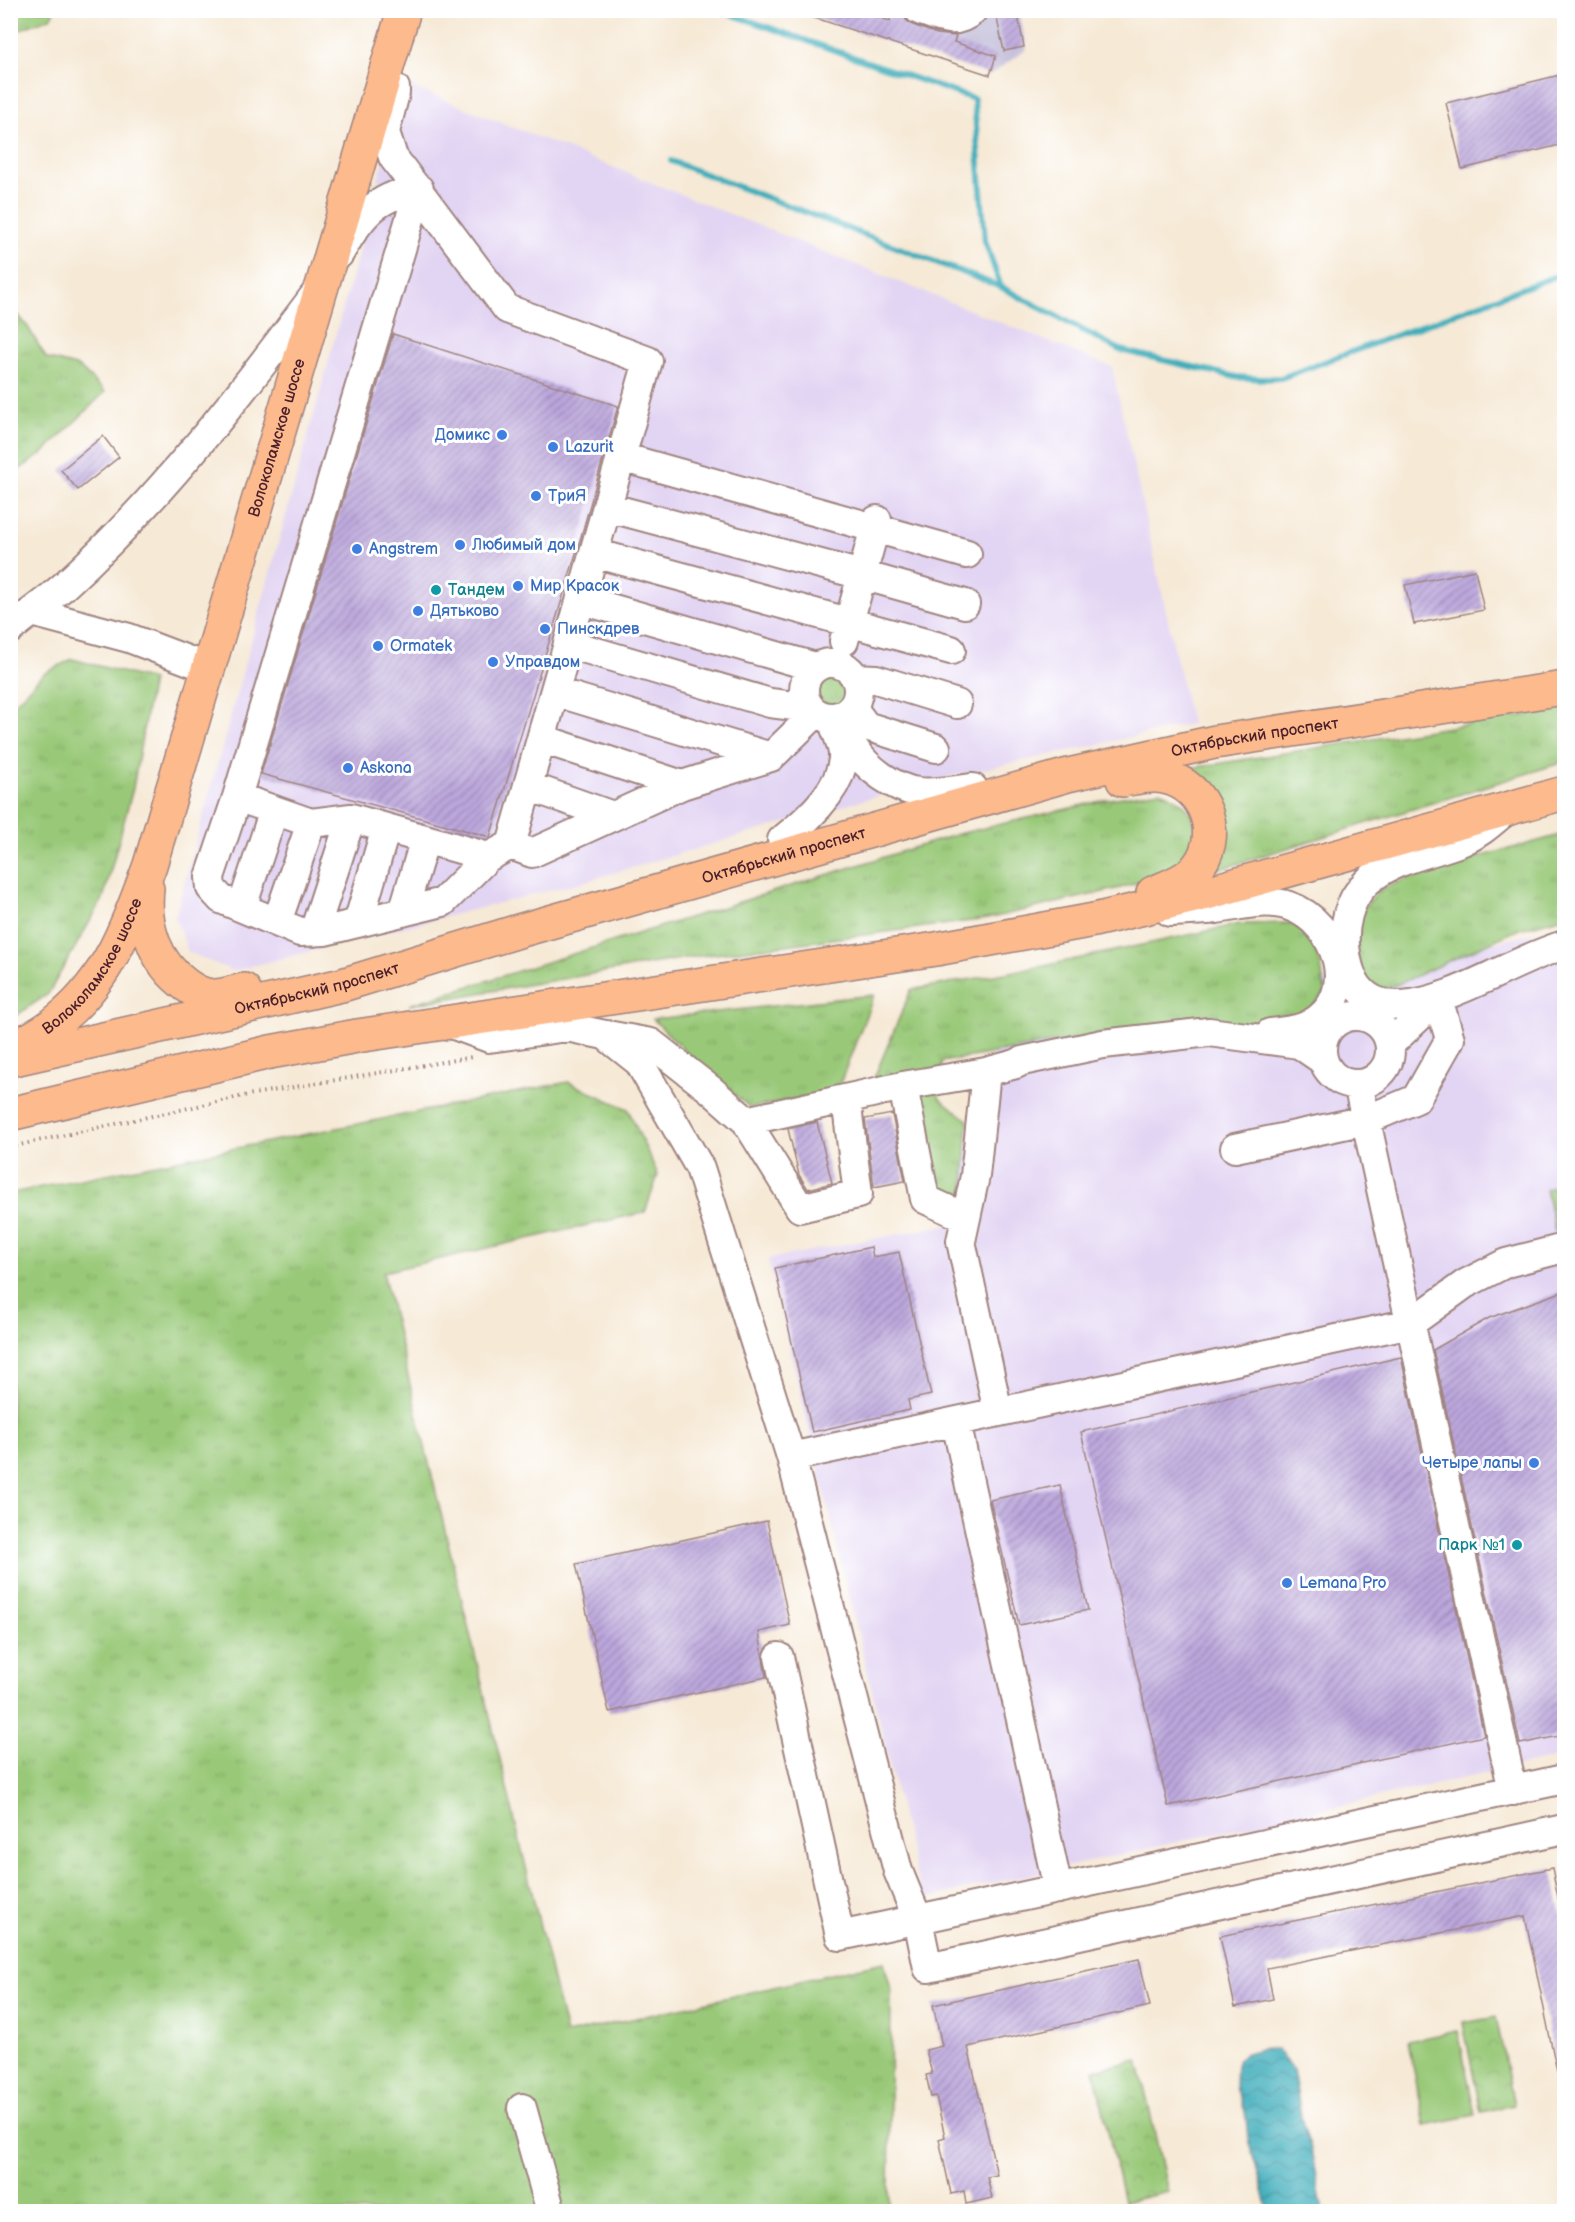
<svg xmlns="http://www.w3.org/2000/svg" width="1575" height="2222" font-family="'Balsamiq Sans',sans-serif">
<defs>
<pattern id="grass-tufts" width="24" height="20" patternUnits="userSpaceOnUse" patternTransform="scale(1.5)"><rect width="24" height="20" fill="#99c978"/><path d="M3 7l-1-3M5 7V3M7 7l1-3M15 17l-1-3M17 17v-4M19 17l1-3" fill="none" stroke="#85ac68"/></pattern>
<pattern id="park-crowns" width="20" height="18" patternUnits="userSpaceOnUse" patternTransform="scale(1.5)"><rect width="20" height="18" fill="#99c978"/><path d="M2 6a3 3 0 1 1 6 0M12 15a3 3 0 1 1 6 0" fill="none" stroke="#85ac68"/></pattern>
<pattern id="water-waves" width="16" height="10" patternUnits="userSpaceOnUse" patternTransform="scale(1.5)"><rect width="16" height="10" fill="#3eadbb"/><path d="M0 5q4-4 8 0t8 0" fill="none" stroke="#368c98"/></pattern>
<pattern id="building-hatch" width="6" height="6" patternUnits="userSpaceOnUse" patternTransform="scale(1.5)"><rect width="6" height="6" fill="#bca7dd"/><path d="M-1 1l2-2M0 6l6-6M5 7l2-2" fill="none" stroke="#9b87b3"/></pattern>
</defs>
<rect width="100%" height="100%" fill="#fff"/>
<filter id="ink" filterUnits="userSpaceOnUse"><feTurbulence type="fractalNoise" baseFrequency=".0167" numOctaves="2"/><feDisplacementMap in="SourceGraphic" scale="12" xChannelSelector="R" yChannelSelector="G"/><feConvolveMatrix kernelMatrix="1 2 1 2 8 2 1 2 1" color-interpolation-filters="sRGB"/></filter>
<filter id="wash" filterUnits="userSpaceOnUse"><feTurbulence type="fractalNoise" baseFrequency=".008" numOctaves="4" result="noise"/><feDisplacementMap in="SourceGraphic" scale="24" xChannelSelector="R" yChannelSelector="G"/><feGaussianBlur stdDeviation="1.35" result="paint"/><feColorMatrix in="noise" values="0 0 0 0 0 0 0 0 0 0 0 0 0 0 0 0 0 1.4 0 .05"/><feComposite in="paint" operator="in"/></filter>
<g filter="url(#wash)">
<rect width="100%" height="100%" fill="#f6e9d5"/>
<!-- built -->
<path fill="#e2d4f3" d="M405,84L1112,367L1191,724L921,783L590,880L233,971L188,952L175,917Z
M1564,927V1756L922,1899L768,1259L956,1223L981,1070L993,1054Z"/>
<!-- industrial -->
<path fill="#c5c0da" d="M793,11H1019L1027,49L990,75Z"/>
<!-- grass -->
<path fill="url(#grass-tufts)" stroke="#727452" stroke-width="1.5" d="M11,10H54V11L50,18L11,33Z
M11,306L28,327L46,358L79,367L105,392L42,454L11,475Z
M72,659L152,680L133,788L103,899L48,994L11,1019V707L43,674Z
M813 690a18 18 0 1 1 36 0a18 18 0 1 1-36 0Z
M1564,709V762L1217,870L1226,824L1216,800L1184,769Z
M1160,791C1186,802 1190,807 1198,834L1188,857L1168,873L1120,888L987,919L692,957L409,1005L958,834L1110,799Z
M1564,834V917L1519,929L1392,987L1380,988L1362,979L1355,940L1362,911L1378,891L1417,874Z
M1292,923L1311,939L1321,966L1325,993L1294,1025L1126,1030L942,1062L939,1098L968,1120L963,1204L932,1195L933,1155L917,1087L874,1078L911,990L1039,967L1240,924Z
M874,995L837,1091L750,1108L697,1063L653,1019Z
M568,1082L628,1109L658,1175L645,1212L383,1272L566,2034L884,1962L891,1988L889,2211L11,2212V1193Z"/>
<!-- park -->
<path fill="url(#park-crowns)" stroke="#727452" stroke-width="1.5" d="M1564,1185V1230L1555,1232L1546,1189Z
M1496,2017L1514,2105L1481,2112L1463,2023Z
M1138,2060L1168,2192L1124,2202L1094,2070Z"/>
<!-- garden -->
<path fill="#99c978" stroke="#727452" stroke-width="1.5" d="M1458,2031L1475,2115L1425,2125L1408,2041Z"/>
<!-- water -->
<path fill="url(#water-waves)" stroke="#446673" stroke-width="1.5" d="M1260,2049L1277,2050L1293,2070L1302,2121L1311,2150L1323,2211H1268L1260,2178L1249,2144L1245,2111L1235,2087L1236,2062L1244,2054Z"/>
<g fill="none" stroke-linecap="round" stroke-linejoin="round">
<!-- stream -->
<path stroke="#3eadbb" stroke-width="6" d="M719,10L974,99L985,241L1001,287
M671,161L1001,287L1120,350L1236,377L1262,379L1281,378L1564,273"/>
</g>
<g id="blocks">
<!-- building -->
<path fill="url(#building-hatch)" d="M804,10H854L890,21L892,10H903L906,20L913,25L937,34L956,36L954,42L996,56L990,75L803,14Z
M995,10H1017L1024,47L1004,51Z
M1564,74V144L1462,169L1446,103Z
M393,334L618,406L580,540L490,837L261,774Z
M103,436L119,457L78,490L61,470Z
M1475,570L1484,610L1414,624L1405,585Z
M892,1114L905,1181L874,1187L865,1119Z
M817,1122L832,1183L808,1189L799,1175L788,1129Z
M871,1247L873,1257L899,1252L931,1395L908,1400L910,1410L812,1432L775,1268Z
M1564,1291V1735L1520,1744L1433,1350L1489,1318Z
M1401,1357L1484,1736L1168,1806L1081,1432Z
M1060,1485L1088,1610L1019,1625L990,1500Z
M767,1521L790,1625L759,1632L766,1677L609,1712L576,1564Z
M1552,1868L1564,1927V2071L1557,2072L1525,1916L1267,1968L1273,1999L1235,2007L1220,1936Z
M1139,1959L1150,2006L968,2047L997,2175L987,2177L992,2198L966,2204L964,2191L951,2194L939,2139L945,2137L936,2096L931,2097L926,2075L932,2074L926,2050L942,2046L933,2005Z"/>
</g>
</g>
<g filter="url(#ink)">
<use href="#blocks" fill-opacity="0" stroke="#a08480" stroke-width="1.5"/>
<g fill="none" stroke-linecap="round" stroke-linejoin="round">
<!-- minor casing -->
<g stroke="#a08480" stroke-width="32">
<path id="minor" d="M919,10C939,17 955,27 973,10
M395,88V93L385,132L393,157L507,309L648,361L621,457
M419,189L237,797L210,877L211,888L221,899L300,932L325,931L443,902L488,857
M339,254C361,217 373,197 419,189
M607,507L862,575L965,604
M594,553L951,650
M582,600L815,667
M32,612L129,638L208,668
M10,629C28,614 47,601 64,586C160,499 240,395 317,292
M844,641L877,520
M569,644L770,703L810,708
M804 690a27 27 0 1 1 54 0a27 27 0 1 1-54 0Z
M855,678L876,679L957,704
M556,692L771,757
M852,707L866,726L936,748
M846,713C847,725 848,738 854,748C866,768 895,789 918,792C936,794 955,790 973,788
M542,739L682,785
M528,786L613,816
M237,797L311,823L351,818L488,857L511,845L621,457L967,554
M1503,813C1490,824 1479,834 1463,841C1431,854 1393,858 1367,882C1348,900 1342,928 1346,954C1359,1041 1449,995 1497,973C1520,962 1541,952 1564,945
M782,840C805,822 840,791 843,759C844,748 839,738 835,728
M511,845L532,853L682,785L771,757L816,713
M242,907L274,810
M403,912L425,839
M1170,912C1185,911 1200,911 1216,909C1240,906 1265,898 1289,906C1337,922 1362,996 1310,1024C1298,1031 1283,1031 1270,1033
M277,922L311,823
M358,923L386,828
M314,932L351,818
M1322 1050a34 34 0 1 1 68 0a34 34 0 1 1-68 0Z
M446,1022L489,1038L567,1027L605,1035L639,1062L700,1168L791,1457L898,1871L918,1920L928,1968L1564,1829
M607,1035L651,1043L711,1090L746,1121L800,1208L858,1194L846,1099
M1390,1044L1438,999
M1358,1084L1513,1791
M903,1086L986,1072
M746,1121L903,1086L925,1199L966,1218
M1235,1148L1366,1120L1416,1099L1450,1039L1438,999
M998,1412L961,1241L975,1176L986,1072L1016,1064L1022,1061L1103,1044L1209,1032L1299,1044L1321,1059L1325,1064
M956,1422L1058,1889
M791,1457L1411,1323L1465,1284L1506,1263L1564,1248
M779,1657L840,1936L1564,1779
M522,2108L551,2212"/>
</g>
<!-- major casing -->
<g stroke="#a08480" stroke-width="36">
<g id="major">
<path d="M1123,780C1136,778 1151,774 1164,777C1207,785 1225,839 1194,871C1183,882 1167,887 1153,893"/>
<path d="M147,889C143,926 155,963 186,985C194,991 202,995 212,996C222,997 234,992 244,990"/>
<path id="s1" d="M10,1047C30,1041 47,1030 62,1017C110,977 129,922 150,865L404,10"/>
<path id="s2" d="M10,1060L342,985L522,930L1068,775L1215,742L1564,688"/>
<path d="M10,1114L270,1052L357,1036L936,949L1094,920L1203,894L1564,793"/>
</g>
</g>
<!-- path -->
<path stroke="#a08480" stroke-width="4" stroke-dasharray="1.5 4.5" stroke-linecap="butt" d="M10,1147L253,1094L472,1057"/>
<!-- minor -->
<use href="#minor" stroke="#fff" stroke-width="28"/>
<!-- major -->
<use href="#major" stroke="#fcba8d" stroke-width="33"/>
</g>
</g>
<!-- markers -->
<g fill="#3f7fe0" stroke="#fff" stroke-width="2">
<circle cx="502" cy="435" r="6"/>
<circle cx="553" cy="447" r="6"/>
<circle cx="536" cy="496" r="6"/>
<circle cx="460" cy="545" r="6"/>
<circle cx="357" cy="549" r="6"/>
<circle cx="518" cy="586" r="6"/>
<circle cx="418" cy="611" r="6"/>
<circle cx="545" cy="629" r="6"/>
<circle cx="378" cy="646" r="6"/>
<circle cx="493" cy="662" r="6"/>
<circle cx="348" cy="768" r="6"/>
<circle cx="1534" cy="1463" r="6"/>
<circle cx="1287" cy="1583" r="6"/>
</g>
<g fill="#0f9aa8" stroke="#fff" stroke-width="2">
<circle cx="436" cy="590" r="6"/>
<circle cx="1517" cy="1545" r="6"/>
</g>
<g text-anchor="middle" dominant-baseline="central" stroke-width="6" stroke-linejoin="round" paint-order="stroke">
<!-- shop labels -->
<g font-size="16" fill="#366cbe" stroke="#fff" text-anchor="start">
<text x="490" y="435" text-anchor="end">Домикс</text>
<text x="565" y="447">Lazurit</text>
<text x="548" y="496">ТриЯ</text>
<text x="472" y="545">Любимый дом</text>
<text x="369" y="549">Angstrem</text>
<text x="530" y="586">Мир Красок</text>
<text x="430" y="611">Дятьково</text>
<text x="557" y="629">Пинскдрев</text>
<text x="390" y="646">Ormatek</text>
<text x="505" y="662">Управдом</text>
<text x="360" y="768">Askona</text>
<text x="1522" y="1463" text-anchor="end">Четыре лапы</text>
<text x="1299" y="1583">Lemana Pro</text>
</g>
<!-- street labels -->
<g font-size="16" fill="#4a1f2b" stroke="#fff">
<text stroke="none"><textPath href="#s1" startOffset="684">Волоколамское шоссе</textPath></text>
<text stroke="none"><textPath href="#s2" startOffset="1287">Октябрьский проспект</textPath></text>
<text stroke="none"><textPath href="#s2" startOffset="801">Октябрьский проспект</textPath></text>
<text stroke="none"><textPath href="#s1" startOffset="120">Волоколамское шоссе</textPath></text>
<text stroke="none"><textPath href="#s2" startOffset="315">Октябрьский проспект</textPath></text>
</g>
<!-- culture labels -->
<g font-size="16" fill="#0d838f" stroke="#fff" text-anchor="start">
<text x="448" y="590">Тандем</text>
<text x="1505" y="1545" text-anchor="end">Парк №1</text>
</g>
</g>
<!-- margin -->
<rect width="1575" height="2222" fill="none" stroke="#fff" stroke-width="36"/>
</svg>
